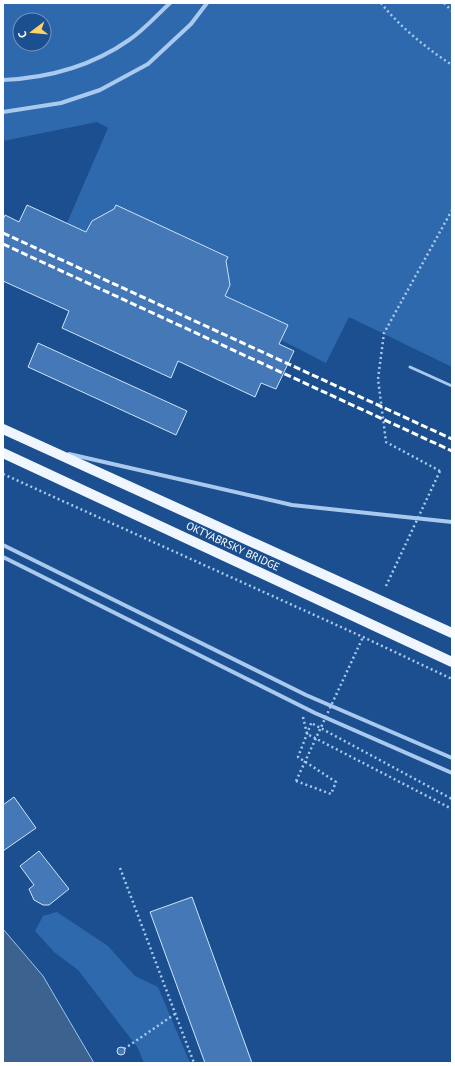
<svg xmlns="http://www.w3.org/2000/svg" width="455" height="1066" font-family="'PT Sans',sans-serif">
<rect width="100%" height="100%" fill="#1b4f8f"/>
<!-- green -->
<path fill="#2e69ad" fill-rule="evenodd" d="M3,3H452V367L349,317L326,363L281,340L287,325L225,296L230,285L226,261L228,256L116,206L114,209L91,222L86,232L67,223L108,128L97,122L3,141ZM20,20H44V44H20Z
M57,912L108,946L135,976L158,987L190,1063H144L138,1048L78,970L54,952L35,931L43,916Z"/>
<!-- water -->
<path fill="#3c6290" stroke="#9cc4f0" d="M3,929L43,976L94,1063H3Z"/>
<!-- building -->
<path fill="#4478b7" stroke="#cfe3fa" d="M27,205L86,232L92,221L114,209L116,205L228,257L226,261L230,285L225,296L288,325L279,344L294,351L276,389L261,383L255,397L178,361L171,378L62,328L69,311L3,281V220L5,215L19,222Z
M38,343L187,411L176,435L28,367Z
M14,797L36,828L3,851V805Z
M39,851L69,889L49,905H43L34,900L29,889L34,885L20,866Z
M192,897L252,1063H205L150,912Z
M117 1051a4 4 0 1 1 8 0a4 4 0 1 1-8 0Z"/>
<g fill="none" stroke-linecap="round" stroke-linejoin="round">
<!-- path -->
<path stroke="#a9c9ee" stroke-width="2.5" stroke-dasharray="2 3" stroke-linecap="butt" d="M381,3C400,27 426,48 452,65
M444,3L452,11
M440,471L386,442L378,379L384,333L452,210
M3,474L363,637L452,679
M303,717L307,734L452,809
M313,724L452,799
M296,781L331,794L336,782L298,757L312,721
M120,868L194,1063
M124,1049L175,1014"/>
<!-- lane -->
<path stroke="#a9c9ee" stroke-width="3" d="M410,367L452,386"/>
<!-- street -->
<path stroke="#a9c9ee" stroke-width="4" d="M3,80C48,78 92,66 129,40C144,30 157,15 170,3
M3,112L61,103L100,90L148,64L191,24L207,3
M69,454L292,505L452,522
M3,545L306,695L452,758
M3,557L315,713L452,773"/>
<!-- primary -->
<path stroke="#f0f6ff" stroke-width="10" d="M3,429L452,633
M3,453L452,662"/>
<!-- rail -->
<path stroke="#fff" stroke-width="3" stroke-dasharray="7 3" stroke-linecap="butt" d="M3,233L452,439
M3,244L452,451"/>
<!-- path-bridge -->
<path stroke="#a9c9ee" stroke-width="2.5" stroke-dasharray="2 3" stroke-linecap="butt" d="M386,586L440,471
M296,781L363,637"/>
</g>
<g text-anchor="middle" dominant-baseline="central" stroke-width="3.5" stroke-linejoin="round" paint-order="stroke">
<!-- street labels -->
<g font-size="11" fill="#fff" stroke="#1b4f8f">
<text transform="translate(233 546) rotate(25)">OKTYABRSKY BRIDGE</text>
</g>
</g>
<!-- border -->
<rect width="455" height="1066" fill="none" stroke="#ffffff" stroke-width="8"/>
<!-- north arrow -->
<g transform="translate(32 32) rotate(254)"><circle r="19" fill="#1b4f8f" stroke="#7695bc"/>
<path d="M0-3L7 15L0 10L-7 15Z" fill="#ffd166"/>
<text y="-6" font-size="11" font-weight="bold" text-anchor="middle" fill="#ffffff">С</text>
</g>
</svg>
